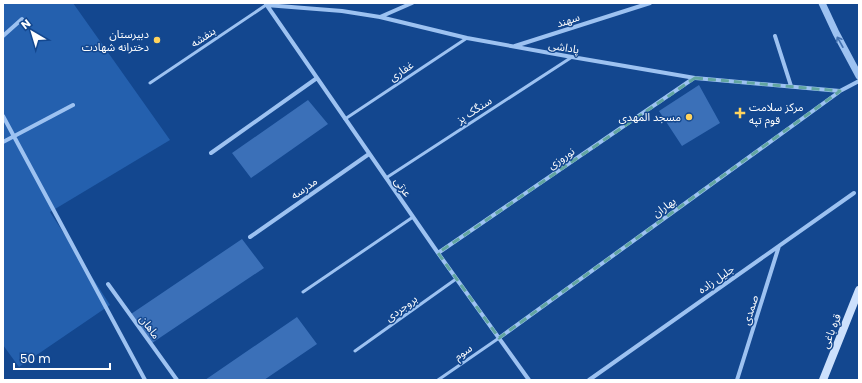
<svg xmlns="http://www.w3.org/2000/svg" width="862" height="383" font-family="Poppins,'Noto Sans Arabic',sans-serif">
<rect width="100%" height="100%" fill="#13478f"/>
<!-- green -->
<path fill="#2460ae" d="M3,3H73L170,140L50,212L110,305L19,367L3,345Z"/>
<!-- building -->
<path fill="#3b70b8" d="M699,85L720,123L682,146L659,111Z
M308,100L328,124L251,178L232,153Z
M242,239L264,268L152,343L131,314Z
M297,317L317,344L264,380H205Z"/>
<g fill="none" stroke-linecap="round" stroke-linejoin="round">
<!-- service -->
<path stroke="#9dc2f1" stroke-width="3" d="M150,83L266,5
M345,119L467,38
M386,178L572,57
M303,292L413,217
M355,351L456,279
M438,380L499,338"/>
<!-- minor -->
<path stroke="#9dc2f1" stroke-width="4" d="M266,4L438,253L529,380
M266,5L342,11L380,17L467,38L572,57L695,78L840,91L859,81
M380,17L412,3
M3,36L22,19
M775,36L791,86
M515,46L650,3
M3,116L145,380
M3,142L73,105
M211,153L317,78
M250,237L369,154
M438,253L694,78
M108,284L177,380
M499,338L839,92
M589,380L854,193
M737,380L779,246"/>
<!-- tertiary -->
<path stroke="#9dc2f1" stroke-width="7" d="M822,3L836,33L859,76"/>
<!-- secondary -->
<path stroke="#cce0fc" stroke-width="8" d="M823,380L859,290"/>
</g>
<!-- one-way arrows -->
<defs><path id="oneway-shaft" d="M-6 0H5M1.5-3L5.5 0L1.5 3" fill="none" stroke-width="1.6" stroke-linecap="round" stroke-linejoin="round"/></defs>
<use stroke="#4372b1" href="#oneway-shaft" transform="translate(840 42) rotate(-119)"/>
<!-- marked area -->
<path fill="none" stroke="#63a6a1" stroke-width="3" stroke-dasharray="8 5" stroke-linejoin="round" d="M695,78L840,91L499,338L438,253Z"/>
<!-- markers -->
<g fill="#ffd35d" stroke="#13478f" stroke-width="1.5">
<circle cx="157" cy="40" r="4"/>
<path d="M738 107h4v4h4v4h-4v4h-4v-4h-4v-4h4z"/>
<circle cx="689" cy="117" r="4"/>
</g>
<g text-anchor="middle" dominant-baseline="central" stroke-width="3" stroke-linejoin="round" paint-order="stroke">
<!-- street labels -->
<g font-size="11" fill="#fff" stroke="#13478f">
<text transform="translate(568 20) rotate(-18)">سهند</text>
<text transform="translate(203 37) rotate(-34)">بنفشه</text>
<text transform="translate(564 47) rotate(10)">پاداشی</text>
<text transform="translate(401 71) rotate(-34)">غفاری</text>
<text transform="translate(474 110) rotate(-33)">سنگک پز</text>
<text transform="translate(561 158) rotate(-34)">نوروزی</text>
<text transform="translate(403 187) rotate(55)">عزتی</text>
<text transform="translate(304 188) rotate(-35)">مدرسه</text>
<text transform="translate(664 207) rotate(-36)">بهاران</text>
<text transform="translate(716 279) rotate(-35)">جلیل زاده</text>
<text transform="translate(401 308) rotate(-36)">بروجردی</text>
<text transform="translate(750 310) rotate(-73)">صمدی</text>
<text transform="translate(150 327) rotate(54)">ماهان</text>
<text transform="translate(831 331) rotate(-68)">قره باغی</text>
<text transform="translate(463 352) rotate(-35)">سوم</text>
</g>
<!-- poi labels -->
<g font-size="11" fill="#fff" stroke="#13478f" text-anchor="end">
<text x="149" y="34">دبیرستان<tspan x="149" dy="13">دخترانه شهادت</tspan></text>
<text x="749" y="107" text-anchor="start">مرکز سلامت<tspan x="749" dy="13">قوم تپه</tspan></text>
<text x="681" y="117">مسجد المهدی</text>
</g>
</g>
<!-- border -->
<rect width="862" height="383" fill="none" stroke="#ffffff" stroke-width="8"/>
<!-- north arrow -->
<g transform="translate(32 32) rotate(322)" stroke="#13478f" stroke-width="3" paint-order="stroke">
<path d="M0-3L7 15L0 10L-7 15Z" fill="#ffffff"/>
<text y="-6" font-size="11" font-weight="bold" text-anchor="middle" fill="#ffffff">N</text>
</g>
<!-- scale -->
<path d="M14 363v6h96v-6" fill="none" stroke="#ffffff" stroke-width="2"/>
<text x="20" y="363" font-size="12" fill="#ffffff" stroke="#13478f" stroke-width="3" paint-order="stroke">50 m</text>
</svg>
